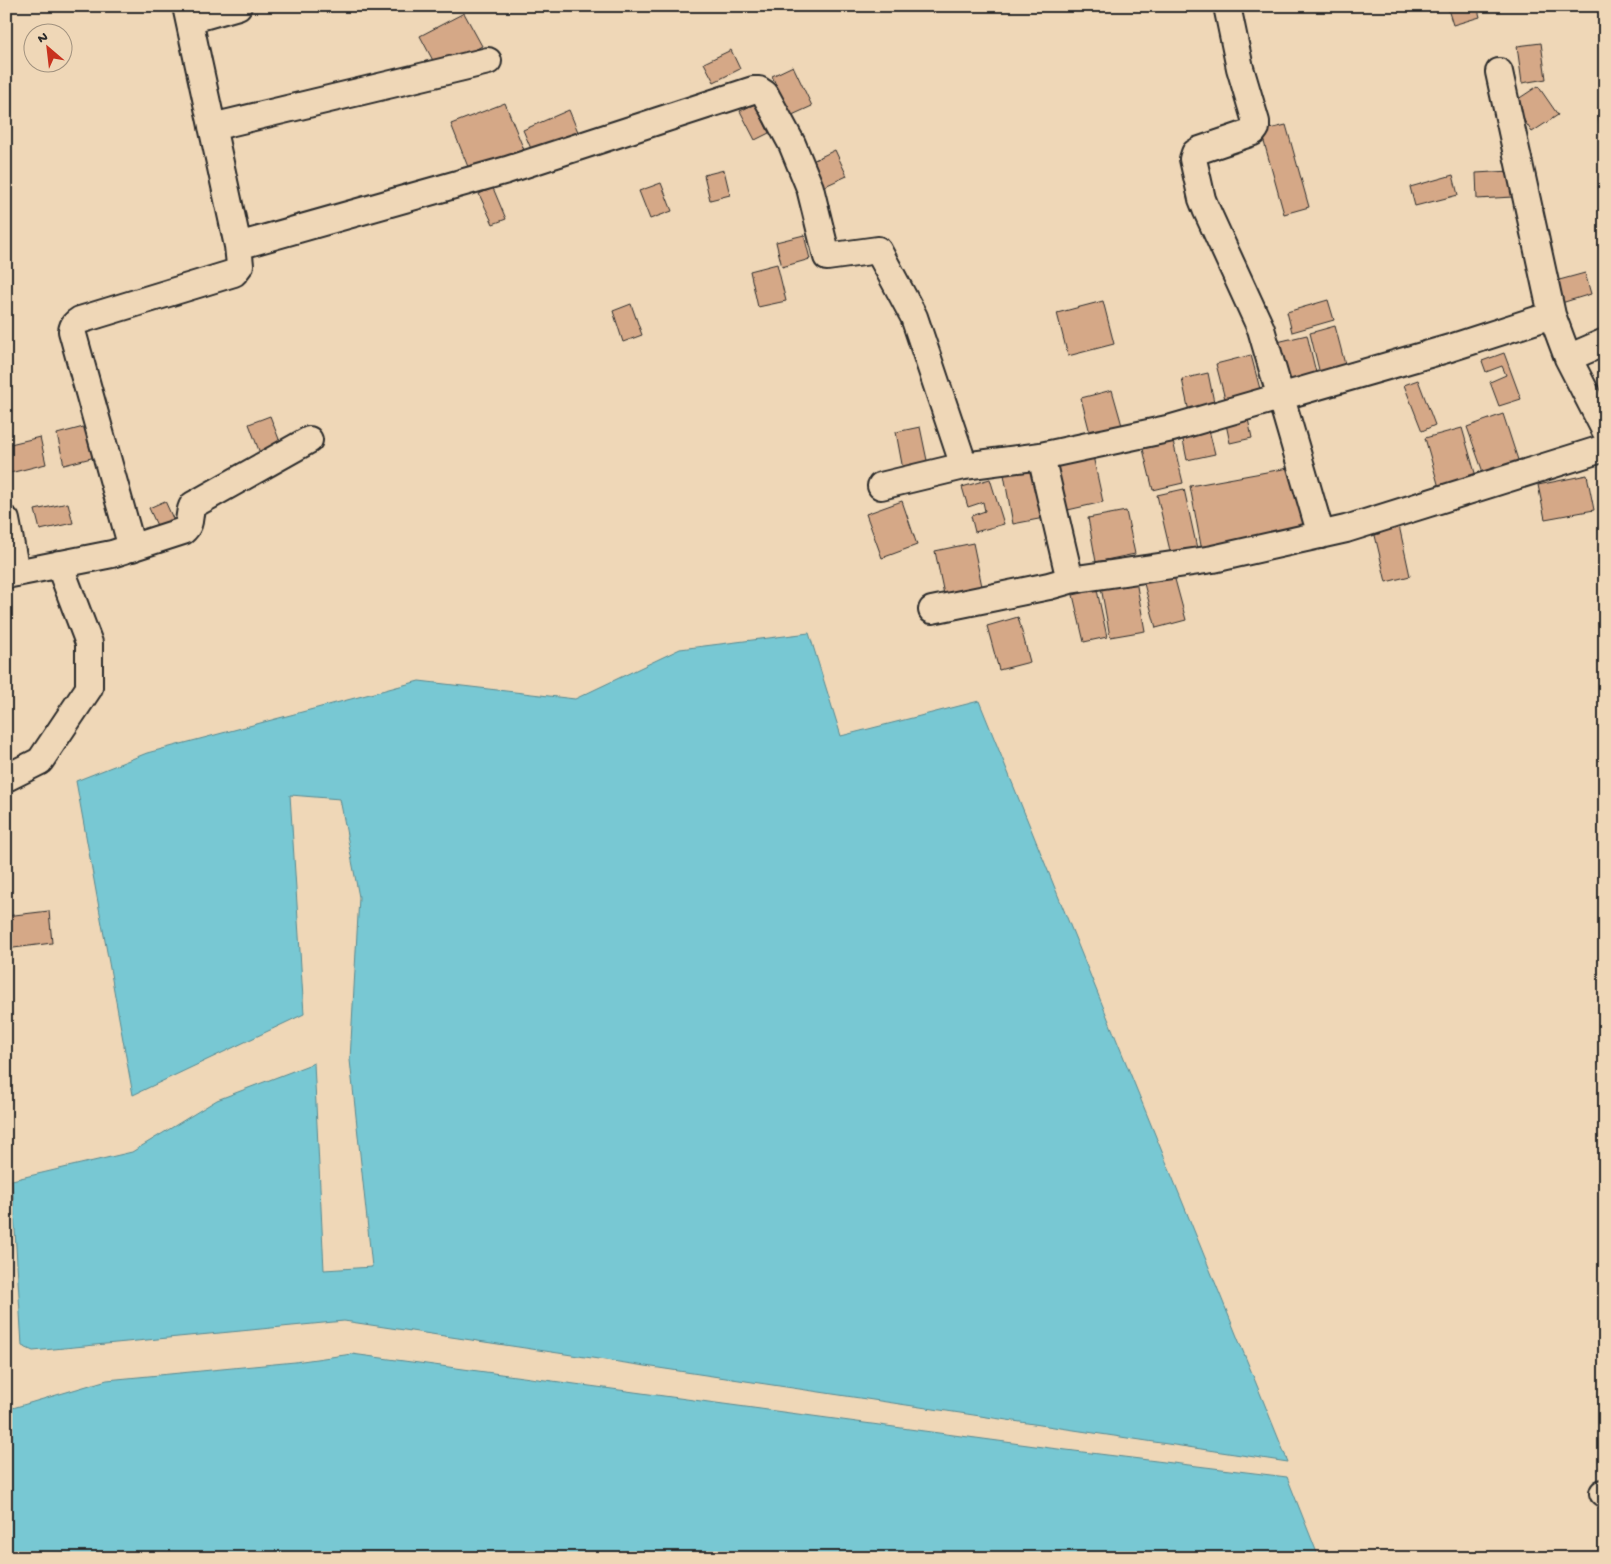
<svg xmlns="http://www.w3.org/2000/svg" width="1611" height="1564" font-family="'Gochi Hand',sans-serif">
<rect width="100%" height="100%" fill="#efd7b7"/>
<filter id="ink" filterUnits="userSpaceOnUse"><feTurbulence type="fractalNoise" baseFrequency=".02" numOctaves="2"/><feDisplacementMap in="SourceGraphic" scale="10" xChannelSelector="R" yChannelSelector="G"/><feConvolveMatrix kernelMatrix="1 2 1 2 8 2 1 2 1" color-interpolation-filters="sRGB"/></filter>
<g filter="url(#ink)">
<!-- water -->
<path fill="#78c8d3" stroke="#598990" d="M809,633L841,736L979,701L1288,1462L344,1321L33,1351L22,1346L12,1180L132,1152L217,1100L314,1063L324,1270L372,1267L350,1060L359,897L340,799L290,795L304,1014L133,1095L76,781L147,753L419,681L575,699L680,649Z
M352,1354L1050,1448L1287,1477L1319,1558H6V1410L107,1380L295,1362Z"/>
<!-- building -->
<path fill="#d5a887" stroke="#2b2b2b" d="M1447,6H1477L1480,17L1453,25Z
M464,13L482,46L438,70L420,36Z
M1541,43L1546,79L1522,83L1517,46Z
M731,50L740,69L714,82L704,63Z
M793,66L812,106L790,116L772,76Z
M1538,86L1558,115L1532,132L1512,103Z
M505,103L524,150L470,172L451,124Z
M755,104L769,133L755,140L740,111Z
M569,110L581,139L535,158L523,130Z
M1605,113V143H1602L1598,114Z
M1286,125L1309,207L1284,214L1261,131Z
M835,150L847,176L814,191L802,166Z
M724,170L730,195L710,200L704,175Z
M1511,171L1513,197L1477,199L1476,173Z
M1453,175L1458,195L1415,206L1410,187Z
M661,183L672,211L650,219L639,191Z
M493,188L506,219L493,224L479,194Z
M804,235L810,259L782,267L776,242Z
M777,264L786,301L758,307L750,271Z
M1585,273L1591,294L1558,304L1552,282Z
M1328,300L1334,320L1292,332L1287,312Z
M1103,301L1114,344L1068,356L1057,313Z
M631,304L642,335L623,342L613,311Z
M1335,326L1347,372L1321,378L1310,333Z
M1307,335L1318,381L1284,390L1273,343Z
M1504,353L1521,399L1499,406L1490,382L1506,375L1502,366L1486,372L1482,361Z
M1251,355L1260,389L1225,399L1216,364Z
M1208,373L1215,407L1189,412L1182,379Z
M1418,380L1435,425L1422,431L1404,385Z
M1112,390L1123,429L1091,437L1081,398Z
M1503,414L1519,463L1484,475L1467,427Z
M270,416L282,447L261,456L249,424Z
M1248,419L1252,438L1230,443L1226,424Z
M91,425L99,456L64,465L57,434Z
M920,427L929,470L904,475L896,432Z
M1462,428L1477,480L1440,491L1425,438Z
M1209,430L1215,454L1187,460L1182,435Z
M40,437L46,464L6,474V445Z
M1172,437L1183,483L1153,490L1142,445Z
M1093,456L1103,502L1059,512L1049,467Z
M1040,463L1049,517L1013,524L1003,469Z
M1294,467L1305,532L1202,551L1190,486Z
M1587,475L1594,510L1545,519L1538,485Z
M990,479L1004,524L975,532L971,516L985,511L983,502L968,507L962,487Z
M1184,489L1198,553L1172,559L1157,495Z
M165,501L175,523L159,530L149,508Z
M902,501L917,545L882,558L866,514Z
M68,503L73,523L40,530L35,510Z
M1126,511L1135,554L1096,562L1088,518Z
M1398,521L1410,576L1386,582L1373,527Z
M973,543L984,596L946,604L935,551Z
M1173,572L1186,620L1156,628L1143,580Z
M1136,581L1145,631L1110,637L1101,587Z
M1097,590L1107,637L1084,642L1073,595Z
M1018,617L1030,662L999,670L987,626Z
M49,911L52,943L6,949V916Z"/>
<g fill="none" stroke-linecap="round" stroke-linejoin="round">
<!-- minor casing -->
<g stroke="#2b2b2b" stroke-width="30">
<path id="minor" d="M1227,6L1240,68L1256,122V128L1253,132L1200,150L1195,153L1193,159L1202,199L1206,209L1261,329L1321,535
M189,20L238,6
M1499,72L1552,315L1568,358L1605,430
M212,127L488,61
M238,246L507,170L753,90H759L765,94L792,144L810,188L827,257L878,250L914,317L964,466
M1568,358L1605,342
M1041,456L1070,580
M881,486L964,466L1041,456L1172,428L1450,348L1552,315
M6,520L16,572
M132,548L72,331C73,325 75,323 80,320L234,273L240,265L238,246L186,6
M6,575L112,554L183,531C193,523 187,514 193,505L309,440
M932,610L1049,586L1070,580L1213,559L1346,529L1605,448
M6,778L40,761L89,688V643L59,564
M1603,1493L1605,1494"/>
</g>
<!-- minor -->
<use href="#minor" stroke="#efd7b7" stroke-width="26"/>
</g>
</g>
<!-- margin -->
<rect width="1611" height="1564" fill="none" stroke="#efd7b7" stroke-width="25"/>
<rect x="12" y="12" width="1586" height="1539" fill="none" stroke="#2b2b2b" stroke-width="2" filter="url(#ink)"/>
<!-- north arrow -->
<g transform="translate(48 48) rotate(332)"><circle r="24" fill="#efd7b7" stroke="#a1927f"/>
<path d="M0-4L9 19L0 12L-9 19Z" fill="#c8321e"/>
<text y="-8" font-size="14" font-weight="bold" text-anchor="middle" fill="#2b2b2b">N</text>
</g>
</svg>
